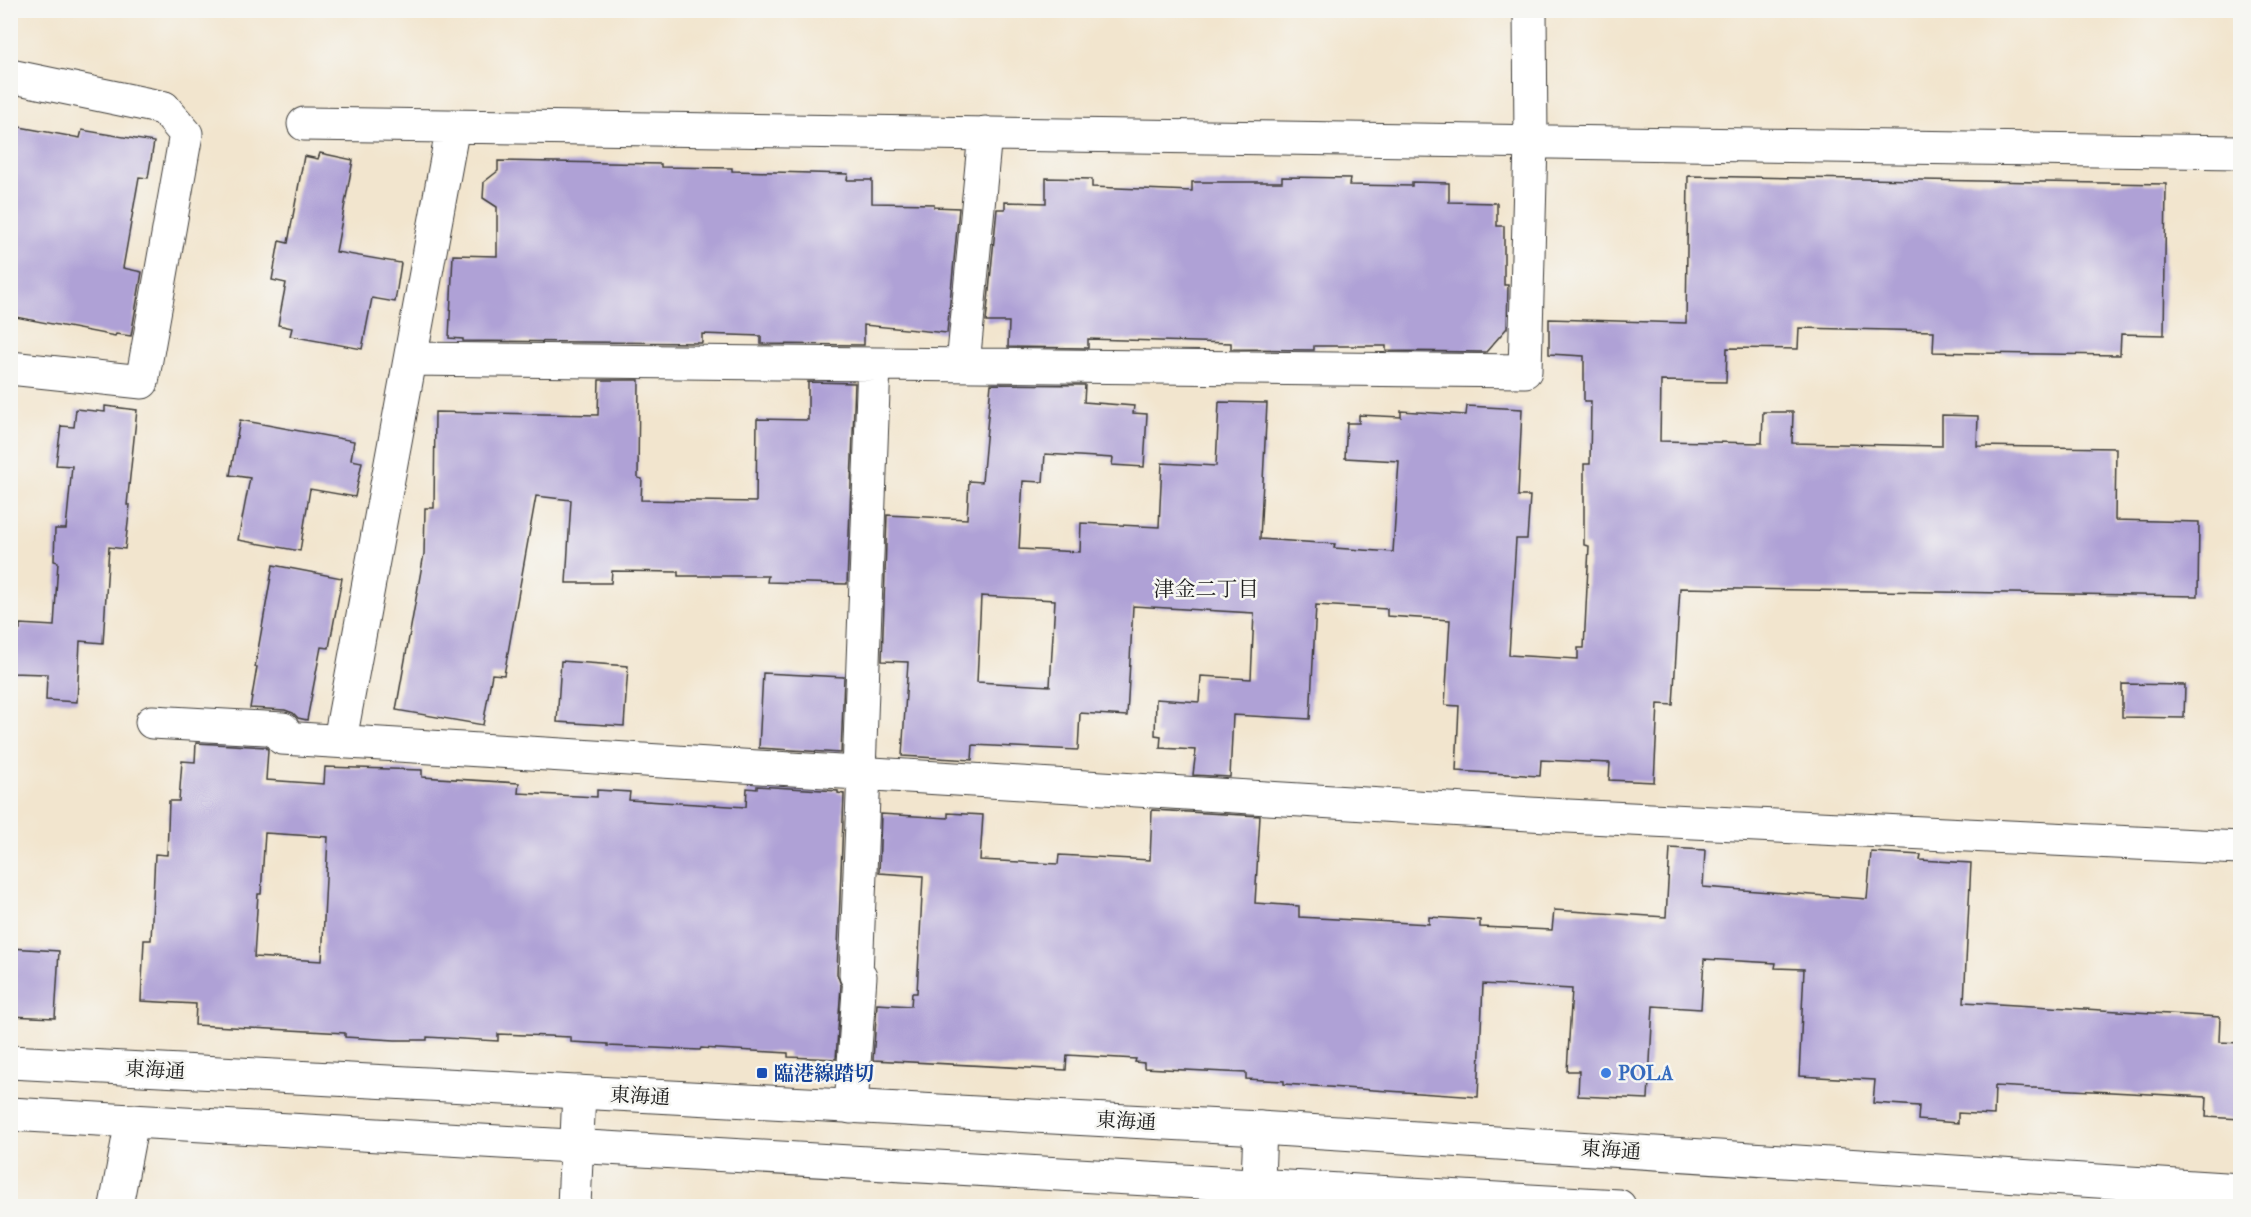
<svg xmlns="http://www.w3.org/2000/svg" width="2251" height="1217" font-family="'IM FELL Double Pica','Noto Serif JP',serif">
<rect width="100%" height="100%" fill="#f6f6f2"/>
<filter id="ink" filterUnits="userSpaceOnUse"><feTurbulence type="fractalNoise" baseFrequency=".0167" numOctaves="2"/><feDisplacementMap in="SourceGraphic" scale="12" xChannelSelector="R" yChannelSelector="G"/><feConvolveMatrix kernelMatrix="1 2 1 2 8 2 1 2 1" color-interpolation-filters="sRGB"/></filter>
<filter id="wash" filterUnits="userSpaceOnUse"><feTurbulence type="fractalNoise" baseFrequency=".008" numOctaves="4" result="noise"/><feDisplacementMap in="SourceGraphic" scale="24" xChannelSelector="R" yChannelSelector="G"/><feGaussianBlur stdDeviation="1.35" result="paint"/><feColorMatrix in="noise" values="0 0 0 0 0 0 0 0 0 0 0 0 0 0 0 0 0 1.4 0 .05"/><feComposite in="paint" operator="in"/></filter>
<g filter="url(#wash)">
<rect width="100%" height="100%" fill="#f2e5ce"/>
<g id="blocks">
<!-- building -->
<path fill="#afa1d6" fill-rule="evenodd" d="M14,126L80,138L82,130L154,142L148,178L139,177L123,268L142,272L131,336L116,334L115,336L10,316V146Z
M320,153L353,160L336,252L401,263L395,302L372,298L362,349L290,336L292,328L278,325L286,283L272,280L279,241L288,243L304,156L318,159Z
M498,161L661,164V167L732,168V171L848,174L847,180H872V203L934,204V207L959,208L947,333L864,325V345L761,344V336L702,334V343L463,341V339L449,338L453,255L497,256V207L483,198L484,182L498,171Z
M1688,176L2166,184L2164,335L2121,334L2120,355L1976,353L1933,352L1934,331L1799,328L1798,349L1727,348L1726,382L1661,381L1660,441L1762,443L1763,412H1793L1792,443L1942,446V415L1978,416L1977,446L2116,448L2115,520L2199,522L2198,596L1680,588L1673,705L1658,704L1654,782L1609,780L1610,763L1541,760L1540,776L1456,771L1459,706L1445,705L1450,620L1387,616V609L1316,605L1310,719L1233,715L1230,777L1193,775L1196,750L1160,748L1161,736L1155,735L1156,699L1199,702L1201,676L1251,679L1254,613L1133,606L1127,716L1080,713L1078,750L973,745L972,760L902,756L908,662L882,661L887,515L967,519L969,481L982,482L991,384L1085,385L1084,402L1134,406L1133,413L1147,414L1144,467L1112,465L1113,458L1045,454L1043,482L1023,481L1019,549L1080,552L1081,523L1159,527L1162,463L1216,466L1219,402L1267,403L1260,539L1335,544L1334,548L1393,552L1399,461L1345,458L1347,423H1359V415L1401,417V411L1466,415L1467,406L1522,409L1518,496H1530L1527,539H1516L1509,655L1578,659V648H1584L1589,546L1584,545V464H1590L1591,401H1584V356L1549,354V319L1686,323ZM981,596L1055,600L1050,686L977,682Z
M1282,177L1350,178L1349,185L1412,186V182L1449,183V202L1497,203V226H1504V285H1508L1507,328L1486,352L1386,351V346H1314V350L1231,349V343L1088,339V348L1008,347L1009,322H986L997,209H1005V202L1046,203V178L1092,179V187L1192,191V182H1282Z
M599,380H639L638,478L642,479L641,500L756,502L757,419L808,420V382L855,383L847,584L767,582L768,576H678V572L612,571L611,583H566L571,500L536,496L504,675L492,674L483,725L396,710L424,554L425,508H434L435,412L598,415Z
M105,406L137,410L127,505H130L125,549L109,547L103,643L80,641L77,702L46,700L47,674L10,673V630H20V624L54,626L58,562L54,561L55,529H66L72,466L56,465L61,426L74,427L76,409L105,412Z
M240,420L354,441L351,460L362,462L355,497L310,489L300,551L238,540L250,478L230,475Z
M273,565L342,578L329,648L321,647L307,720L298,718L293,713L285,710L250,708L257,667H255Z
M561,661L628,666L624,726L557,722Z
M763,673L844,677L841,753L759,748Z
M2122,684L2185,685L2184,718L2122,717Z
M196,743L266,747L268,750L266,780L324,784L325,767L422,770V777L519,783L518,793L597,797V790L630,792L629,800L746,807L747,788L757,789V786L838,791V793L844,794L837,974L841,985L836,1059L788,1057V1053L701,1048L700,1050L608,1046V1044L571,1042V1037L498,1034V1041L427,1037V1040H395L345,1037V1033L195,1025L196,1004L141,1001L144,940H151L155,854L167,855L169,801H179L182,761L195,762ZM265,833L328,837L322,961L254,957L258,894H261Z
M1152,810L1260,816L1255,903L1299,906V917L1429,924V917L1480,920V927L1552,930L1554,910L1666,917L1670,848L1705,850L1703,887L1867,899L1871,852L1921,855L1920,860L1971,863L1964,1002L2220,1017L2219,1042L2241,1043V1119L2206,1117L2207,1097L1995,1086L1994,1115L1958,1113V1123L1918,1120L1919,1106L1873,1103L1875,1080L1799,1076L1804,969L1775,968L1776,963L1704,959L1701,1009L1653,1006L1648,1099L1578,1096L1579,1071H1567L1572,989L1483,984L1478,1097L1284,1084V1081L1246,1079V1073L1144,1068V1063L1135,1062L1136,1059L1067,1055L1066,1070L873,1060L877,1004L911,1006L912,993H917L923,876L879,873L881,814L948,818V813L983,815L980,860L1058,864L1059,855L1150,860Z
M10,948L59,951L55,1018L10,1016Z"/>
</g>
</g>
<g filter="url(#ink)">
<use href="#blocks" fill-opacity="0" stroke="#3c3a37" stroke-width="1.5"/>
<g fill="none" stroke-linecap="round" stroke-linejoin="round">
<!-- street casing -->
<g stroke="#3c3a37" stroke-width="35">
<path id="street" d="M304,124L2240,152
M411,359L1525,371L1531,142L1530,10
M963,365L985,133
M10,368L142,382L186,134L164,108
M152,722L283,729
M282,738L1547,815L2240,848
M340,740L453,126
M859,771L874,364
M856,975L864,771
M851,1107L860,976
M116,1206L132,1121
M574,1206L579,1092
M1257,1206L1260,1128"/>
</g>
<!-- secondary casing -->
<g stroke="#3c3a37" stroke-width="35">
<path id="secondary" d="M10,76L164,108"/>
</g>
<!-- primary casing -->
<g stroke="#3c3a37" stroke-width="35">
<path id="primary" d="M10,1062L1260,1128L2240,1190
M10,1114L1619,1206"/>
</g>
<!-- street -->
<use href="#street" stroke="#fff" stroke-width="33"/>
<!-- secondary -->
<use href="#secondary" stroke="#fff" stroke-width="33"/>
<!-- primary -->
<use href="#primary" stroke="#fff" stroke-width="33"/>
</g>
</g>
<!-- markers -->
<rect fill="#1a4fb4" stroke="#f6f6f2" stroke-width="2" x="756" y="1067" width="12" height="12" rx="3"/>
<circle fill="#3f7fe0" stroke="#f6f6f2" stroke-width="2" cx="1606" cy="1073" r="6"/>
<g text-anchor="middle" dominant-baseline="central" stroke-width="5" stroke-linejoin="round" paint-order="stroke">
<!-- street labels -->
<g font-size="20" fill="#1c1c1c" stroke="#f6f6f2">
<text transform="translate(155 1070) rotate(3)">東海通</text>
<text transform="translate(640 1096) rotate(3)">東海通</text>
<text transform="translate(1126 1121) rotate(3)">東海通</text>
<text transform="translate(1611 1150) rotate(4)">東海通</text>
</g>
<!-- transit labels -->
<g font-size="20" font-weight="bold" fill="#164399" stroke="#f6f6f2" text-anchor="start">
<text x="774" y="1073">臨港線踏切</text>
</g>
<!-- shop labels -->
<g font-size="20" font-weight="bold" fill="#366cbe" stroke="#f6f6f2" text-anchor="start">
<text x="1618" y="1073">POLA</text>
</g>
<!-- neighbourhood labels -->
<g font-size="21" fill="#1c1c1c" stroke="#f6f6f2">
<text x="1206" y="589">津金二丁目</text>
</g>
</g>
<!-- margin -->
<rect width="2251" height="1217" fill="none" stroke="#f6f6f2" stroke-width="36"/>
</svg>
